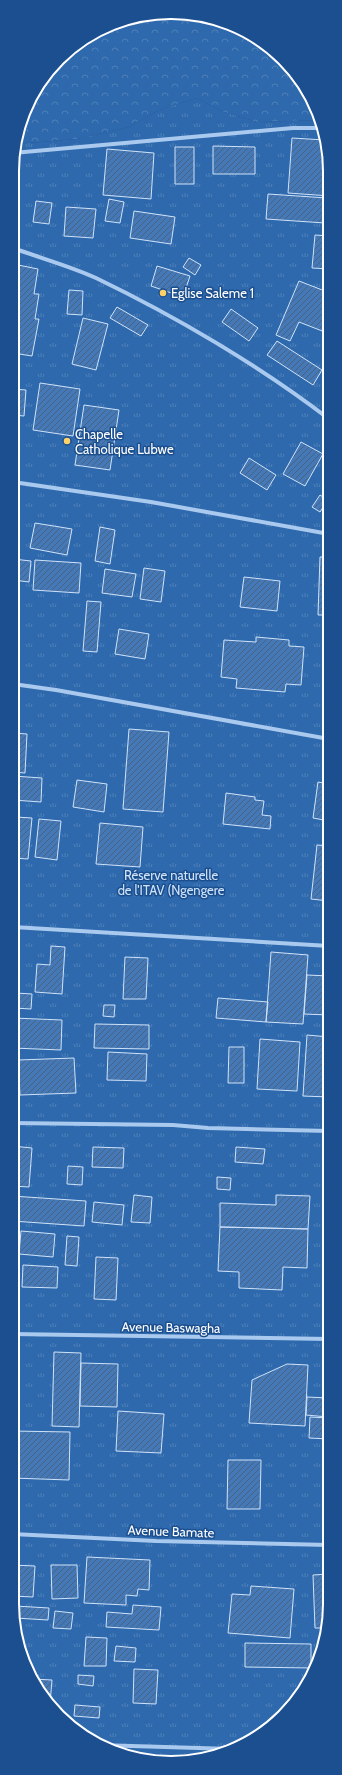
<svg xmlns="http://www.w3.org/2000/svg" width="342" height="1775" font-family="Cabin,sans-serif">
<defs>
<pattern id="forest-crowns" width="20" height="18" patternUnits="userSpaceOnUse"><rect width="20" height="18" fill="#2e69ad"/><path d="M2 6a3 3 0 1 1 6 0M12 15a3 3 0 1 1 6 0" fill="none" stroke="#4d80b9"/></pattern>
<pattern id="park-tufts" width="24" height="20" patternUnits="userSpaceOnUse"><rect width="24" height="20" fill="#2e69ad"/><path d="M3 7l-1-3M5 7V3M7 7l1-3M15 17l-1-3M17 17v-4M19 17l1-3" fill="none" stroke="#4d80b9"/></pattern>
<pattern id="building-hatch" width="6" height="6" patternUnits="userSpaceOnUse"><rect width="6" height="6" fill="#4478b7"/><path d="M-1 1l2-2M0 6l6-6M5 7l2-2" fill="none" stroke="#486282"/></pattern>
</defs>
<rect width="100%" height="100%" fill="#1b4f8f"/>
<!-- forest -->
<path fill="url(#forest-crowns)" d="M192,13L241,28L284,59L318,110L320,120L257,122L221,111L197,98L159,110L129,127L77,139L15,144L33,92L74,45L130,17Z"/>
<!-- park -->
<path fill="url(#park-tufts)" d="M197,98L221,111L257,122L320,120L330,160L329,1625L313,1675L276,1724L222,1754L161,1763L101,1747L58,1716L24,1665L12,1604L13,150L15,144L77,139L129,127L159,110Z"/>
<!-- building -->
<path fill="url(#building-hatch)" stroke="#cfe3fa" d="M292,138L325,140L330,160V196L288,193Z
M213,146L255,147V174H213Z
M175,147H194V184H175Z
M107,149L154,153L151,199L103,195Z
M268,194L327,198L325,223L266,219Z
M109,199L124,202L120,223L105,221Z
M36,201L52,203L49,224L33,222Z
M66,207L96,209L93,238L64,236Z
M134,211L175,217L171,244L130,238Z
M315,235L330,236V269L312,268Z
M189,258L201,265L195,275L183,267Z
M13,264L38,269L34,294H39L35,319H39L32,356L13,353Z
M157,266L190,276L183,297L151,286Z
M299,281L330,293V334L299,322L290,341L276,335Z
M69,290L83,291L82,315L67,314Z
M117,307L148,325L141,336L110,318Z
M231,309L258,328L249,341L222,322Z
M83,318L108,324L96,370L72,364Z
M277,341L322,370L313,385L267,355Z
M40,383L80,389L73,436L33,430Z
M13,389L26,390L24,416L13,415Z
M84,405L119,410L110,470L75,465Z
M301,442L323,454L305,486L283,474Z
M249,458L276,475L267,490L240,473Z
M320,495L328,500L320,512L312,507Z
M35,523L72,529L67,555L30,548Z
M100,527L115,530L110,564L95,561Z
M320,557H329V615H318Z
M13,559L31,561L29,582L13,580Z
M35,560L81,563L79,593L33,590Z
M144,568L165,571L161,602L140,599Z
M105,569L136,574L132,597L102,593Z
M244,577L280,581L277,611L240,607Z
M87,601L101,602L97,652L83,651Z
M13,616L17,617L16,637H13Z
M119,629L149,634L145,659L115,654Z
M256,637L289,640V646L304,647L301,685L286,684L285,692L236,688L237,679L221,677L224,640L256,642Z
M129,729L169,732L163,812L123,809Z
M13,733L27,734L25,773L13,772Z
M13,776L42,778L41,802L13,800Z
M77,780L107,784L104,812L73,807Z
M318,782L329,784V821L313,818Z
M226,793L255,797V800L264,801L262,815L271,816L270,829L223,824Z
M16,817L32,818L28,859L13,858Z
M39,819L61,821L57,860L35,857Z
M100,823L143,827L140,867L96,864Z
M317,845L329,846V901L311,899Z
M51,946L65,947L62,994L35,992L37,964L50,965Z
M13,948H19L16,993L32,994L31,1009L13,1008Z
M271,952L308,955L303,1024L266,1022Z
M125,957L148,958L146,999H123Z
M307,975L329,976V1015L304,1014Z
M218,998L268,1002L266,1022L216,1018Z
M104,1005H115L114,1017L103,1016Z
M13,1018L62,1020L61,1050L13,1048Z
M95,1024L149,1025V1049L94,1048Z
M307,1035L329,1037V1097L303,1096Z
M260,1039L300,1042L297,1091L257,1089Z
M229,1047H244V1083H228Z
M108,1052L147,1054L146,1081L107,1080Z
M74,1058L76,1093L20,1095L18,1060Z
M12,1146L32,1148L29,1187L12,1186Z
M93,1147L124,1148L123,1168L92,1167Z
M236,1147L265,1149L263,1164L235,1162Z
M68,1166L83,1167L82,1185L67,1184Z
M217,1177L231,1178L230,1190L217,1189Z
M134,1195L152,1197L150,1223L131,1222Z
M276,1195L310,1196L308,1229L220,1227V1203L276,1205Z
M12,1196L86,1201L84,1226L12,1221Z
M94,1202L124,1205L122,1225L92,1222Z
M220,1227L308,1229L307,1268L283,1267L282,1290L239,1288V1272L218,1271Z
M21,1231L55,1234L53,1257L19,1254Z
M67,1236L79,1237L77,1266L65,1265Z
M96,1257L118,1258L116,1300L94,1299Z
M23,1265L58,1267L57,1288L22,1287Z
M54,1352L81,1353L79,1427L52,1426Z
M81,1363L118,1364L117,1407L80,1406Z
M287,1364L308,1365L305,1426L249,1423L252,1380Z
M307,1397L329,1398L328,1417L306,1415Z
M118,1411L164,1414L161,1453L116,1451Z
M310,1417L329,1418V1439L309,1438Z
M12,1431L70,1432L69,1480L12,1478Z
M228,1460H261L260,1509H227Z
M87,1557L150,1560L149,1590L138,1589L137,1596L126,1595V1605L84,1603Z
M12,1565L35,1566L33,1597L12,1596Z
M51,1565H77L78,1598L52,1599Z
M329,1574V1625L328,1628H315L313,1575Z
M251,1586L294,1589L290,1638L228,1633L232,1594L250,1595Z
M133,1605L161,1607L159,1630L106,1627L107,1612L132,1614Z
M15,1606L49,1608L48,1620L15,1618Z
M55,1611L73,1613L71,1629L53,1628Z
M86,1637L107,1638L106,1666H84Z
M245,1643L311,1644V1668L245,1667Z
M116,1646L136,1648L135,1662L114,1661Z
M134,1669L158,1670L156,1704L133,1703Z
M78,1675L94,1676L93,1686L78,1684Z
M33,1679L52,1680L50,1704Z
M75,1705L100,1707L99,1718L74,1716Z"/>
<g fill="none" stroke-linecap="round" stroke-linejoin="round">
<!-- minor -->
<path stroke="#a9c9ee" stroke-width="4" d="M13,153L293,128H322
M13,248C40,258 70,266 96,278C175,316 260,366 329,419
M13,482L151,502L329,534
M13,684L56,690L329,739
M13,927L329,946
M12,1123L173,1125L208,1128L329,1131
M12,1334L329,1339
M12,1534L156,1541L329,1545
M98,1745L232,1749"/>
</g>
<!-- markers -->
<g fill="#ffd166" stroke="#1b4f8f" stroke-width="1.5">
<circle cx="163" cy="293" r="4"/>
<circle cx="67" cy="441" r="4"/>
</g>
<g text-anchor="middle" dominant-baseline="central" stroke-width="3" stroke-linejoin="round" paint-order="stroke">
<!-- poi labels -->
<g font-size="13" fill="#fff" stroke="#1b4f8f" text-anchor="start">
<text x="171" y="293">Eglise Saleme 1</text>
<text x="75" y="434">Chapelle<tspan x="75" dy="15">Catholique Lubwe</tspan></text>
</g>
<!-- park labels -->
<g font-size="13" fill="#cfe3fa" stroke="#1b4f8f">
<text x="171" y="875">Réserve naturelle<tspan x="171" dy="15">de l'ITAV (Ngengere</tspan></text>
</g>
<!-- street labels -->
<g font-size="13" fill="#fff" stroke="#1b4f8f">
<text transform="translate(171 1327) rotate(1)">Avenue Baswagha</text>
<text transform="translate(171 1531) rotate(2)">Avenue Bamate</text>
</g>
</g>
<!-- crop -->
<path d="M0 0H342V1775H0ZM171 19H171A152 152 0 0 1 323 171V1604A152 152 0 0 1 171 1756H171A152 152 0 0 1 19 1604V171A152 152 0 0 1 171 19Z" fill="#1b4f8f" fill-rule="evenodd"/>
<path fill="none" stroke="#fff" stroke-width="2" d="M171 19H171A152 152 0 0 1 323 171V1604A152 152 0 0 1 171 1756H171A152 152 0 0 1 19 1604V171A152 152 0 0 1 171 19Z"/>
</svg>
